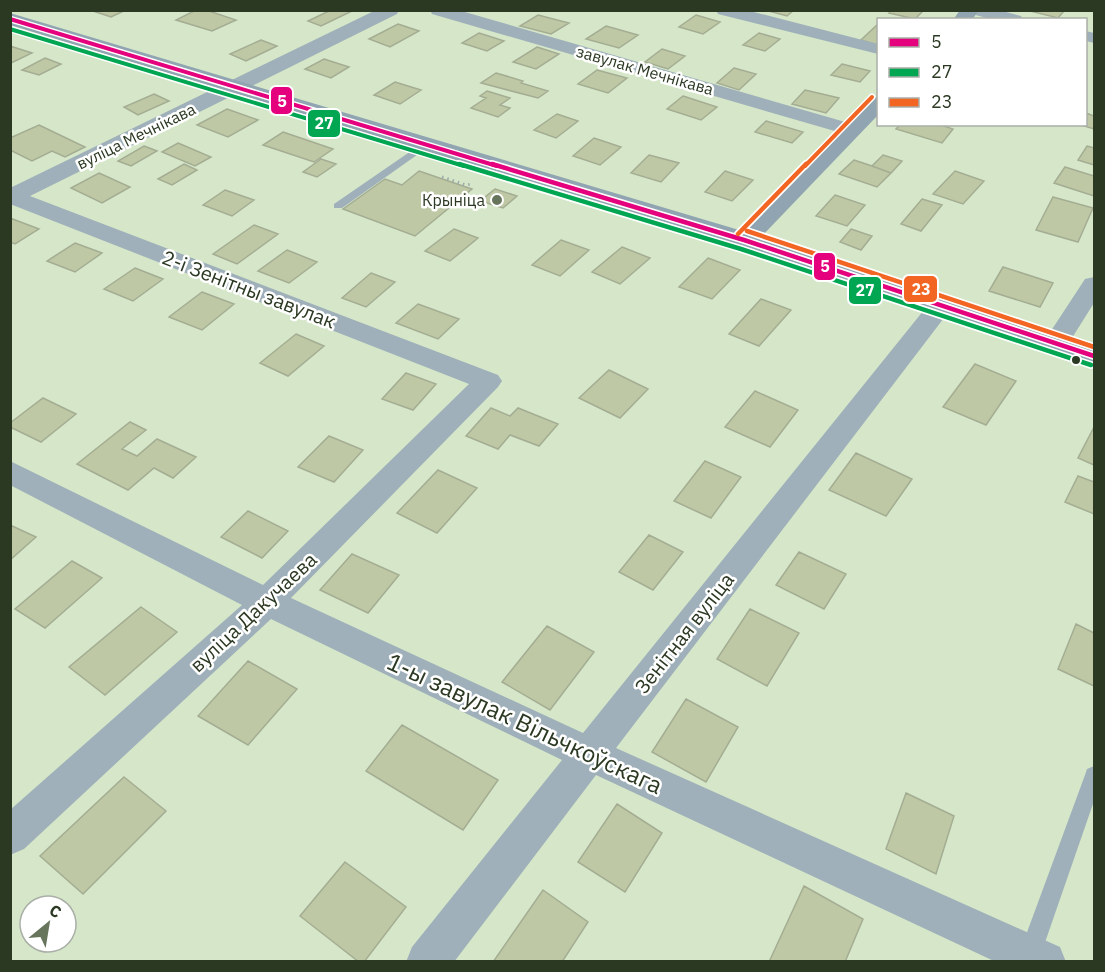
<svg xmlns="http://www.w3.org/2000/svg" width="1105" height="972" font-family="'IBM Plex Sans',sans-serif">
<rect width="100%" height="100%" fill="#d5e7c8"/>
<!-- building -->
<path fill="#bec8a4" stroke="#a4ad93" stroke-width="1.5" d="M100,10H126L111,17L96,12Z
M196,10H206L236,20L212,31L176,20Z
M331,10L352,11L321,26L308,21Z
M765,10H794L787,16Z
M892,10H924L915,19L889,13Z
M1026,10H1064V11L1058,18Z
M538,15L569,23L551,34L520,26Z
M696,15L720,22L703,34L679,27Z
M398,24L419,31L390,47L369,39Z
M878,24V45L861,40Z
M606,26L638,35L619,48L586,39Z
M479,33L504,41L487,51L462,43Z
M759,33L780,39L765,51L743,45Z
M261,40L277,46L246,61L230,54Z
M10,46L32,53L11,63Z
M537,47L559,54L536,69L513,62Z
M662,49L685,56L668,69L645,62Z
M45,58L61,64L39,75L22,70Z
M324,59L349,67L331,78L305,69Z
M842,64L870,71L860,82L831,75Z
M734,68L756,74L739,90L717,83Z
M597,70L627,78L608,93L578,84Z
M496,73L523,81L521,83L548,91L538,98L481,83Z
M395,82L421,90L400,104L374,95Z
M805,90L839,98L826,113L792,104Z
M487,91L510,98L500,105L510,108L498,117L471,108L486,98L480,96Z
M154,94L169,101L138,115L124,107Z
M683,96L717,107L701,120L667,109Z
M227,109L258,120L228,137L197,125Z
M1086,113L1094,116V129L1078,124H1086Z
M557,114L578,121L556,138L534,130Z
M766,121L803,132L792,143L755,132Z
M901,124H938L953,129L942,143L896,129Z
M39,125L85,147L65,157L52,151L32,161L10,150V138Z
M283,132L333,149L314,162L263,145Z
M594,138L621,147L600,165L573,156Z
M178,143L211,157L195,166L162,152Z
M144,146L157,151L131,166L118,161Z
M1087,146L1094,148V165L1078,160Z
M649,155L679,163L661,182L631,173Z
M883,155L902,161L891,173L872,166Z
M321,159L336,164L317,177L303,172Z
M854,160L872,166L891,173L877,187L839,174Z
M184,164L197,170L172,185L158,179Z
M1065,167L1094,176V196L1054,183Z
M419,171L472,189L415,236L343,209L385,179L402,185Z
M725,171L753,180L732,201L705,192Z
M955,171L984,181L963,204L933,194Z
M99,173L130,187L102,203L71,188Z
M495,189L517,196L503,208L480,201Z
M225,190L254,200L232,216L203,205Z
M835,195L865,205L847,226L816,216Z
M1053,197L1093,208L1078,242L1036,230Z
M922,199L942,205L921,231L901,224Z
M10,218L39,229L15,244L10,242Z
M254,225L278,234L237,264L213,254Z
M454,229L478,238L450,261L425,251Z
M851,229L872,236L861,250L840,242Z
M561,240L589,250L560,276L532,265Z
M75,243L102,253L75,272L47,261Z
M622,247L650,258L620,284L592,272Z
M287,250L317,262L289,283L258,271Z
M708,258L740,270L712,299L679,287Z
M1003,267L1053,283L1040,307L989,291Z
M135,268L163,279L133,301L104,289Z
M371,273L395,282L366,307L342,298Z
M202,292L234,304L202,330L169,317Z
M761,299L791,310L759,346L729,334Z
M418,304L459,319L438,339L396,323Z
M296,334L324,346L288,376L260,363Z
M975,364L1016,381L986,425L943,407Z
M609,370L648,389L620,418L579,398Z
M406,373L436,384L413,410L382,399Z
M755,391L798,410L770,447L725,427Z
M43,398L76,414L41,442L10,427V423Z
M491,408L510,416L518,408L558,424L539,446L510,435L498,449L466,436Z
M130,422L146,430L122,449L137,456L157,439L196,457L173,478L154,468L128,490L77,464Z
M1094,427V465L1078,458Z
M329,436L363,450L334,482L298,467Z
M856,453L912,479L886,516L829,490Z
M705,461L741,477L711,518L674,501Z
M438,470L477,488L437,533L397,513Z
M1078,476L1094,482V514L1065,502Z
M248,511L288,531L262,558L221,537Z
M10,525L36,537L10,560Z
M649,535L683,552L653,590L619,572Z
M799,552L846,574L824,609L776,585Z
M352,554L399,575L368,613L320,590Z
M72,561L102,578L45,628L15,609Z
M141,607L177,632L105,695L69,667Z
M750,609L799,633L767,686L717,659Z
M1076,624L1094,633V686L1058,669Z
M547,626L594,652L550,710L502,682Z
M248,661L297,689L248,745L198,716Z
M686,699L738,727L706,782L652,752Z
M402,725L498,780L463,830L366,771Z
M124,777L166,811L83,894L40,856Z
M906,793L954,816L936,874L886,849Z
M617,804L662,833L625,892L578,862Z
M345,862L406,907L364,962H359L300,916Z
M804,886L863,919L845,962H769Z
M543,890L588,922L562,962H493Z"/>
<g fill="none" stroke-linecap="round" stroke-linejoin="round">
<!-- path -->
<path stroke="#9caaa9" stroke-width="3" stroke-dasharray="1.5 4" stroke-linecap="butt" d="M442,177L466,185L472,184"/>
<!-- lane -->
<path fill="#9fb0ba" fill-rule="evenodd" d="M427,140L431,141V145L342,208H334V204Z
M1094,766V801L1041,954L1038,962H1022L1019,954L1085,775L1087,769Z"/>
<!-- street -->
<path fill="#9fb0ba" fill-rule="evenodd" d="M376,10H399L397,14L30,196L498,375L502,381L498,387L291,598L583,733L932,300L941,297L950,300L954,305L950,310L616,748L1060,947L1066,962H996L596,775L454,962H406L412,947L562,760L271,619L24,849L10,855V810L242,605L10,485V461L263,585L469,384L10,204V188Z
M430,10H458L859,126L862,130L859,134H845L432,14Z
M716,10H746L878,44V54L718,14Z
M970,10H999L1021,16L1023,20H994L972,14Z
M1086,31L1094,33V43L1086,41Z
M1094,277V303L1065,349L1056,351L1047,349L1043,343L1047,337L1085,279Z"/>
<!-- secondary -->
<path fill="#91a4b1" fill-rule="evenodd" d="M960,10H979L972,20H953Z
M10,13L739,230L870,98L878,97V115L761,237L1094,346V365L735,245L10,25Z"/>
<!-- bus-1-far1 casing -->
<g stroke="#fff" stroke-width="7">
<path id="bus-1-far1" d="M10,19L497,166"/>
</g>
<!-- bus-1 casing -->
<g stroke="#fff" stroke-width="8">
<path id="bus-1" d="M492,164L744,240L1094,356"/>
</g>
<!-- bus-2-far1 casing -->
<g stroke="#fff" stroke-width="7">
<path id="bus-2-far1" d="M10,29L464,166"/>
</g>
<!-- bus-2 casing -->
<g stroke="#fff" stroke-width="8">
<path id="bus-2" d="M459,164L741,249L1091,365"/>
</g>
<!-- bus-3-far1 casing -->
<g stroke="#fff" stroke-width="7">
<path id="bus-3-far1" d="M805,166L872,97"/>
</g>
<!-- bus-3 casing -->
<g stroke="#fff" stroke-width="8">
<path id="bus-3" d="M747,231L1094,347
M738,234L806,164"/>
</g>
<!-- bus-1-far1 -->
<use href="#bus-1-far1" stroke="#e5007d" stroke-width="4"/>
<!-- bus-1 -->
<use href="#bus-1" stroke="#e5007d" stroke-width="4.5"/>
<!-- bus-2-far1 -->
<use href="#bus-2-far1" stroke="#00a651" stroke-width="4"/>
<!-- bus-2 -->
<use href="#bus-2" stroke="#00a651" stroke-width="4.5"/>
<!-- bus-3-far1 -->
<use href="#bus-3-far1" stroke="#f26522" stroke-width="4"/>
<!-- bus-3 -->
<use href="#bus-3" stroke="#f26522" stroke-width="4.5"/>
</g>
<!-- markers -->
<circle fill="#66755c" stroke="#fff" stroke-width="2" cx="497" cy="200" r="6"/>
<circle fill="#2b3822" stroke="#fff" stroke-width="2" cx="1076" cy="360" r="5"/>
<g text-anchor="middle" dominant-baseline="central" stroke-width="5" stroke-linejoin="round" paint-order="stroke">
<!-- far-street labels -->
<g font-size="16" fill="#2b3822" stroke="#fff">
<text transform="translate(645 70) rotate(16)">завулак Мечнікава</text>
<text transform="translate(136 136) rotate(-26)">вуліца Мечнікава</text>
</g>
<!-- far-poi labels -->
<g font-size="16" fill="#2b3822" stroke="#fff" text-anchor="end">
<text x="485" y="200">Крыніца</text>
</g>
<!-- street labels -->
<g font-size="20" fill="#2b3822" stroke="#fff">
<text transform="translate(249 289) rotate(21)">2-і Зенітны завулак</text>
<text transform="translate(253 612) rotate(-43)">вуліца Дакучаева</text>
<text transform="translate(684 633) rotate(-52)">Зенітная вуліца</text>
</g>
<!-- near-street labels -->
<g font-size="24" fill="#2b3822" stroke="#fff">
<text transform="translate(525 723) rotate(25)">1-ы завулак Вільчкоўскага</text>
</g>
</g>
<g stroke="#fff" stroke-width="2">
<rect x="270" y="86" width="23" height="29" rx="6" fill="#e5007d"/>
<rect x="307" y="109" width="34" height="29" rx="6" fill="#00a651"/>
<rect x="813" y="252" width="23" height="29" rx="6" fill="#e5007d"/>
<rect x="903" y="275" width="35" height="28" rx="6" fill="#f26522"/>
<rect x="848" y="276" width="34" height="29" rx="6" fill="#00a651"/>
</g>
<g font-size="16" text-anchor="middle" font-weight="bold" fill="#fff">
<text x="282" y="107">5</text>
<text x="324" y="129">27</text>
<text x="825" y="272">5</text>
<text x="921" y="295">23</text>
<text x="865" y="296">27</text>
</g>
<!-- border -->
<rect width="1105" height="972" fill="none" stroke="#2b3822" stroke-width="24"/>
<!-- legend -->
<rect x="877" y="18" width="210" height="108" fill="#ffffff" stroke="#aaafa7" stroke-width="1.5"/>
<rect x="889" y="38" width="30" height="9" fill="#e5007d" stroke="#aaafa7" stroke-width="1.5"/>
<text x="931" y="48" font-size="18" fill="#2b3822">5</text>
<rect x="889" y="68" width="30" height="9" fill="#00a651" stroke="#aaafa7" stroke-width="1.5"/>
<text x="931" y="78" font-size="18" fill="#2b3822">27</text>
<rect x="889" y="98" width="30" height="9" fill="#f26522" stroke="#aaafa7" stroke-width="1.5"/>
<text x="931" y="108" font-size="18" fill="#2b3822">23</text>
<!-- north arrow -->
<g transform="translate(48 924) rotate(30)"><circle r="28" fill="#ffffff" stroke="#aaafa7" stroke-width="1.5"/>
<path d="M0-4.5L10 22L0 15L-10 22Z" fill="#66755c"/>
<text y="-9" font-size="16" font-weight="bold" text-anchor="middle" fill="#2b3822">С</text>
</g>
</svg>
